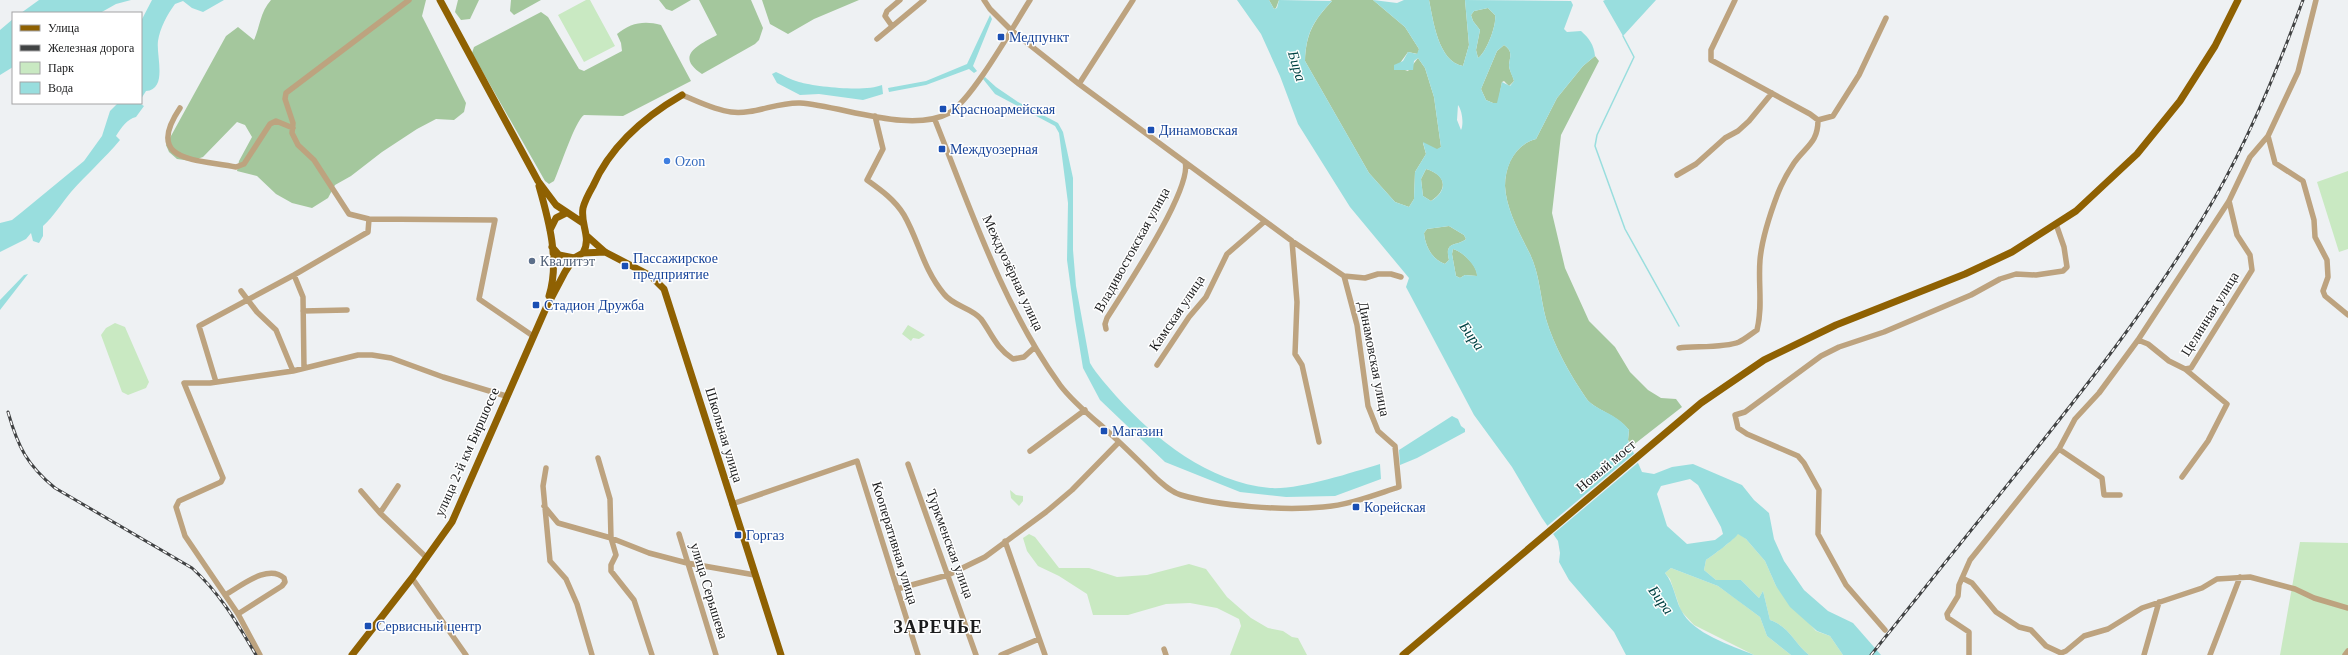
<svg xmlns="http://www.w3.org/2000/svg" width="2348" height="655" font-family="Georgia,serif">
<rect width="100%" height="100%" fill="#eef1f3"/>
<!-- green -->
<path fill="#c9e9c2" d="M586,0H590L615,46L584,62L558,15Z
M2348,171V249L2339,252L2317,182Z
M115,323L125,327L149,382L146,388L128,395L122,392L101,335L106,328Z
M908,325L925,335L919,339L913,338L911,341L902,334Z
M1010,490L1016,495L1023,496V501L1019,506L1011,498Z
M1738,533L1746,539L1765,561L1776,586L1816,631L1830,636L1843,655H1809C1794,643 1790,627 1770,620L1763,591L1759,598L1741,580H1716L1704,570L1706,560C1712,556 1735,539 1738,533Z
M1029,534L1035,537L1059,568H1089L1117,577L1147,575L1189,564L1206,569L1227,597L1251,618L1268,628L1283,631L1292,637L1298,638L1307,655H1230L1241,626L1239,619L1217,608L1190,603L1166,604L1128,615H1093L1087,594L1059,576L1038,566L1027,551L1023,538Z
M2300,542L2348,543V655H2280Z
M1671,568L1718,586L1736,599L1760,617L1767,636L1791,655H1754L1694,625L1681,611L1670,579L1665,573Z"/>
<!-- forest -->
<path fill="#a4c79d" d="M271,0H426L422,16L466,103L464,112L454,120L436,119L417,129L382,152L351,176L335,185L328,198L312,208L292,203L276,194L257,176L237,171L239,161L252,137L245,125L237,122L203,157L191,161L177,159L169,152L166,145L226,36L238,27L254,40C260,27 260,12 271,0Z
M458,0H479L470,19L461,20L455,12Z
M511,0H541L514,15L510,11Z
M659,0H691L672,11L666,9Z
M699,0H751L763,28L759,40L755,44L702,74C673,55 701,44 717,35Z
M762,0H859L814,19L788,34L770,24Z
M1269,0H1279L1276,8L1274,9Z
M1330,0H1373L1405,27L1419,49L1418,54L1408,52L1395,70L1399,68L1408,71L1418,58L1425,68L1434,97L1441,147L1437,150L1423,143L1426,154L1415,172L1414,199L1409,207L1395,202L1369,173L1305,61C1306,34 1313,21 1332,1Z
M1429,0H1465L1469,45L1463,66C1438,62 1433,19 1429,0Z
M1488,8L1495,15C1497,25 1486,53 1478,58L1476,50L1480,30L1473,21L1471,15L1474,11Z
M541,12L548,17L579,69L584,71L622,51L621,43L617,34C630,23 644,20 661,25L691,81L623,116L584,115C575,121 560,168 554,181L549,184L545,181L472,53L474,47Z
M1504,45C1513,51 1510,56 1509,65C1509,70 1513,76 1514,81L1509,86L1504,81L1502,82L1498,103H1493L1486,100L1481,89L1497,51Z
M1595,56L1599,61L1561,135L1552,213L1565,268L1589,321L1615,347L1630,372L1648,390L1661,398L1676,399L1682,407L1632,446L1628,440L1629,430C1617,414 1594,410 1586,398C1570,375 1554,346 1546,319C1540,297 1540,275 1530,254C1520,234 1506,209 1505,186C1505,164 1516,144 1536,139L1557,98L1583,66Z
M1426,169C1447,175 1448,190 1431,201L1423,196L1421,179Z
M1449,226L1464,235L1466,239C1457,247 1444,240 1449,260L1445,264C1432,260 1425,245 1424,233L1427,229Z
M1453,249C1462,251 1478,266 1477,276L1465,275L1460,278L1456,276L1452,254Z"/>
<!-- water -->
<path fill="#99dede" fill-rule="evenodd" d="M39,0H131L116,4L100,13H21Z
M152,0H224L203,12L192,8L183,1L175,4C167,15 160,28 158,41C156,56 168,89 146,91L141,99V21Z
M1237,0H1269L1274,9L1277,8L1279,0L1332,1C1313,21 1306,33 1305,61L1369,173L1395,202L1409,207L1414,199L1415,172L1426,154L1423,142L1437,149L1441,147L1434,97L1425,68L1418,58L1414,61L1413,70H1394V65L1403,61L1408,52L1417,54L1419,49L1405,27L1373,0L1397,3L1404,0H1429C1433,19 1438,62 1463,66L1469,45L1465,0L1571,1L1573,5L1564,29L1567,32L1581,31C1589,38 1594,45 1595,56L1583,66L1557,98L1536,139C1516,144 1505,165 1505,186C1506,209 1520,234 1530,254C1540,275 1540,298 1546,319C1554,346 1570,375 1586,398C1594,410 1617,413 1629,430L1628,440L1642,472L1654,474L1672,467L1693,464L1742,485L1754,500L1769,513L1774,539L1784,561L1804,590L1828,611L1853,623L1881,655H1843L1830,636L1817,631L1790,607L1776,586L1765,561L1746,539L1738,534C1735,539 1712,556 1706,560L1704,570L1716,580H1741L1759,598L1763,591L1770,620C1790,627 1794,643 1809,655H1791L1767,636L1760,617L1718,586L1671,568L1665,573C1674,584 1675,598 1681,610C1693,634 1731,645 1754,655H1626L1614,632L1569,580L1559,562L1560,553L1558,541L1542,518L1512,467L1474,415L1406,287L1409,278L1350,207L1298,124L1280,76L1261,34ZM1488,8L1495,15C1497,25 1486,53 1478,58L1476,50L1480,30L1473,21L1471,15L1474,11ZM1504,45C1513,51 1510,56 1509,65C1509,70 1513,77 1514,81L1510,86L1502,82L1497,103H1493L1486,100L1481,89L1497,51ZM1458,105C1462,110 1464,124 1461,130L1457,120ZM1426,169C1446,175 1449,190 1431,201L1423,196L1421,179ZM1449,226L1464,235L1466,239C1457,247 1444,240 1449,260L1445,264C1432,260 1425,245 1424,233L1427,229ZM1453,249C1462,251 1477,266 1477,276L1465,275L1460,278L1456,276L1452,254ZM1690,479L1698,485L1721,527L1723,534L1715,540L1687,544L1667,526L1657,494L1661,486Z
M1605,0H1656L1623,36L1603,1Z
M990,15L992,19L973,66L977,71L974,73L969,69L926,85L889,92L888,88L926,81L967,64Z
M13,19V67L0,75V30Z
M776,72C783,75 791,80 799,82C816,87 866,92 882,85L883,94L863,100L819,94L800,95L777,83L772,74Z
M985,77L996,87L1018,102L1058,123L1063,132L1073,178V250L1076,286L1090,363C1097,375 1107,385 1116,396C1156,440 1208,482 1270,488C1299,490 1350,473 1380,464L1381,479L1335,496L1286,497L1240,492L1165,462L1100,400L1083,368L1075,319L1067,260L1068,203L1059,133L1055,126L995,94L983,79Z
M118,103H139L144,106L136,117C127,119 121,128 116,136L120,140C105,158 87,174 71,192C61,204 54,216 43,226V236L39,243L33,241L31,233L26,239L0,252V223L12,220L22,212L84,161L102,136L110,111Z
M28,274L0,310V300L24,275Z
M1452,416L1458,419L1461,426L1465,429V432L1417,458L1400,465L1399,450Z"/>
<!-- pier -->
<path fill="#eef1f3" d="M1636,452L1640,461L1552,535L1546,527Z"/>
<g fill="none" stroke-linecap="round" stroke-linejoin="round">
<!-- stream -->
<path stroke="#99dede" stroke-width="1.5" d="M1623,36L1634,57L1597,135L1595,146L1625,229L1679,326"/>
<!-- minor -->
<path stroke="#bda37f" stroke-width="5.5" d="M409,0L286,93L285,99L293,123L292,133L298,145L314,160L349,214L369,219L495,220L479,299L533,336
M984,0L990,9L1011,30L1079,84L1292,241L1344,276L1365,278L1378,274H1391L1401,277
M2316,0L2298,72L2268,136L2275,163L2303,181L2314,220L2315,237L2327,260L2328,277L2323,291L2325,296L2348,315
M892,26L885,16L887,11L900,0
M877,39L924,0
M1079,84L1133,0
M682,95C697,101 714,110 731,112C754,115 777,102 800,103C843,106 910,134 949,113C972,100 1014,25 1030,0
M180,108C143,163 198,159 236,167L244,164L270,124L276,121L293,128
M875,116L883,149L867,180C881,190 895,200 904,215C919,241 923,269 944,294C953,306 972,308 981,319C992,334 996,348 1013,359L1024,357L1035,347
M935,120C971,210 1003,306 1060,385C1072,401 1089,415 1104,428C1122,444 1139,461 1156,478C1164,485 1171,492 1181,495C1219,506 1283,511 1323,507C1349,505 1374,495 1399,487L1395,446L1378,431L1368,406L1357,325L1344,276
M1818,120L1833,116L1859,75L1886,18
M1677,175L1696,164L1725,138L1738,131L1749,121L1772,93
M1292,241L1297,302L1295,354L1302,365L1319,442
M294,275L303,297L304,368
M241,291L257,312L276,330L293,371
M303,311L347,310
M1106,329L1105,324L1107,318C1124,291 1193,188 1185,162
M2138,340L2148,344L2169,361L2185,369L2227,404L2208,441L2182,477
M1679,348C1695,346 1725,348 1739,342C1745,339 1751,334 1757,330C1763,307 1758,284 1760,260C1762,237 1770,214 1778,193C1782,183 1788,172 1794,163C1806,146 1818,143 1818,120L1810,114L1711,60V50L1735,0
M1157,365L1189,317L1206,297L1227,254L1264,222
M2185,369L2191,368L2252,270L2250,255L2237,235L2229,201
M216,382L199,326L294,275L368,232L369,219
M2059,449L2102,478L2104,495H2120
M1030,451L1085,410
M598,458L610,499L611,538L616,555L611,565V571L634,600L652,655
M908,464L976,655
M546,468L543,486L550,561L566,579L577,604L592,655
M398,486L380,513L427,558
M361,491L380,513
M732,504L857,461L918,655
M544,506L558,523L611,538L649,553L687,563L755,575
M679,534L716,655
M1005,541L1045,655
M412,578L466,655
M1962,578L1972,583L1996,612L2019,627L2031,630L2046,646L2061,653L2066,651L2084,636L2108,629L2142,608L2202,588L2217,579L2250,577L2295,589L2314,598L2348,608
M897,589L948,575L985,557L1046,512L1072,490L1119,442
M225,595C240,587 268,563 284,578L285,582L282,586L238,614
M1885,630L1846,585L1818,534L1819,490L1804,463L1798,456L1747,434L1738,428L1735,415L1745,412L1821,356L1839,347L1884,332L1971,295L2000,279L2016,274L2036,275L2063,271L2067,267L2064,247L2056,224
M1164,649L1166,655
M260,655L238,614L185,536L176,507L179,501L221,482L223,478L184,383H210L293,371L358,355H372L391,358L443,377L506,396
M1001,655L1039,639
M1969,655V632L1948,618L1947,614L1958,596L1959,585L1970,560L2059,449L2075,419L2099,393L2138,340L2229,201L2250,157L2268,136
M2144,655L2159,602
M2210,655L2240,577
M2345,655L2348,651"/>
<!-- major -->
<path stroke="#8f6102" stroke-width="7" d="M440,0L538,181L556,205L583,223
M539,186C549,221 560,261 549,296
M550,230L556,218L566,213
M587,236L605,252L651,276L664,289L781,655
M552,247L559,255L574,258
M583,253C592,237 580,225 583,208C585,200 589,193 593,186C611,145 644,117 682,95
M352,655L412,578L452,522L546,308L565,272L574,258L583,253L605,252
M1403,655L1701,403L1764,360L1836,325L1965,274L2012,252L2076,211L2137,154L2180,101L2215,46L2238,0"/>
<!-- rail casing -->
<g stroke="#414344" stroke-width="3">
<path id="rail" d="M8,412C18,447 27,465 55,488L192,568C220,593 237,623 256,655
M1871,655C1922,591 1974,527 2025,463C2089,383 2151,304 2204,216C2245,149 2276,74 2303,0"/>
</g>
<!-- rail -->
<use href="#rail" stroke="#fff" stroke-width="1.5" stroke-dasharray="4.5" stroke-linecap="butt"/>
</g>
<!-- markers -->
<g fill="#1a4fb4" stroke="#fff" stroke-width="1.5">
<rect x="997" y="33" width="8" height="8" rx="2"/>
<rect x="939" y="105" width="8" height="8" rx="2"/>
<rect x="1147" y="126" width="8" height="8" rx="2"/>
<rect x="938" y="145" width="8" height="8" rx="2"/>
<rect x="621" y="262" width="8" height="8" rx="2"/>
<rect x="532" y="301" width="8" height="8" rx="2"/>
<rect x="1100" y="427" width="8" height="8" rx="2"/>
<rect x="1352" y="503" width="8" height="8" rx="2"/>
<rect x="734" y="531" width="8" height="8" rx="2"/>
<rect x="364" y="622" width="8" height="8" rx="2"/>
</g>
<circle fill="#3f7fe0" stroke="#fff" stroke-width="1.5" cx="667" cy="161" r="4"/>
<circle fill="#5c6f8a" stroke="#fff" stroke-width="1.5" cx="532" cy="261" r="4"/>
<g text-anchor="middle" dominant-baseline="central" stroke-width="3" stroke-linejoin="round" paint-order="stroke">
<!-- transit labels -->
<g font-size="14" fill="#164399" stroke="#fff" text-anchor="start">
<text x="1009" y="37">Медпункт</text>
<text x="951" y="109">Красноармейская</text>
<text x="1159" y="130">Динамовская</text>
<text x="950" y="149">Междуозерная</text>
<text x="633" y="258">Пассажирское<tspan x="633" dy="16">предприятие</tspan></text>
<text x="544" y="305">Стадион Дружба</text>
<text x="1112" y="431">Магазин</text>
<text x="1364" y="507">Корейская</text>
<text x="746" y="535">Горгаз</text>
<text x="376" y="626">Сервисный центр</text>
</g>
<!-- shop labels -->
<g font-size="14" fill="#366cbe" stroke="#fff" text-anchor="start">
<text x="675" y="161">Ozon</text>
</g>
<!-- street labels -->
<g font-size="14" fill="#1b1c1d" stroke="#fff">
<text transform="translate(1132 250) rotate(-61)">Владивостокская улица</text>
<text transform="translate(1013 273) rotate(65)">Междуозёрная улица</text>
<text transform="translate(1177 313) rotate(-56)">Камская улица</text>
<text transform="translate(2210 314) rotate(-58)">Целинная улица</text>
<text transform="translate(1374 359) rotate(79)">Динамовская улица</text>
<text transform="translate(724 435) rotate(73)">Школьная улица</text>
<text transform="translate(467 452) rotate(-66)">улица 2-й км Биршоссе</text>
<text transform="translate(1606 466) rotate(-40)">Новый мост</text>
<text transform="translate(895 543) rotate(73)">Кооперативная улица</text>
<text transform="translate(950 544) rotate(70)">Туркменская улица</text>
<text transform="translate(709 591) rotate(73)">улица Серышева</text>
</g>
<!-- service labels -->
<g font-size="14" fill="#4e5e75" stroke="#fff" text-anchor="start">
<text x="540" y="261">Квалитэт</text>
</g>
<!-- water labels -->
<g font-size="15" font-style="italic" fill="#004344" stroke="#fff">
<text transform="translate(1297 66) rotate(73)">Бира</text>
<text transform="translate(1472 336) rotate(54)">Бира</text>
<text transform="translate(1661 600) rotate(54)">Бира</text>
</g>
<!-- district labels -->
<g font-size="18" font-weight="bold" letter-spacing="1" fill="#1b1c1d" stroke="#fff">
<text x="938" y="627">ЗАРЕЧЬЕ</text>
</g>
</g>
<!-- legend -->
<rect x="12" y="12" width="130" height="92" fill="#ffffff" stroke="#a4a4a5"/>
<rect x="20" y="25" width="20" height="6" fill="#8f6102" stroke="#a4a4a5"/>
<text x="48" y="32" font-size="12" fill="#1b1c1d">Улица</text>
<rect x="20" y="45" width="20" height="6" fill="#414344" stroke="#a4a4a5"/>
<text x="48" y="52" font-size="12" fill="#1b1c1d">Железная дорога</text>
<rect x="20" y="62" width="20" height="12" fill="#c9e9c2" stroke="#a4a4a5"/>
<text x="48" y="72" font-size="12" fill="#1b1c1d">Парк</text>
<rect x="20" y="82" width="20" height="12" fill="#99dede" stroke="#a4a4a5"/>
<text x="48" y="92" font-size="12" fill="#1b1c1d">Вода</text>
</svg>
